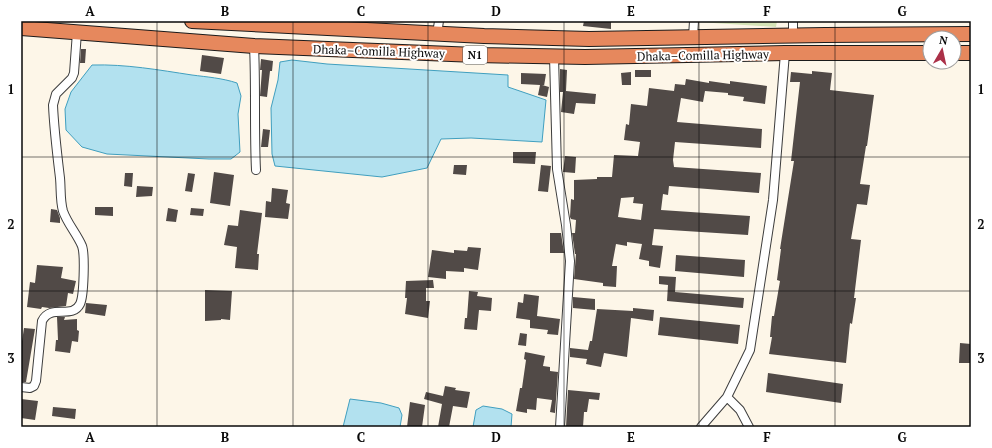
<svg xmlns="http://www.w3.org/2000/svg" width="992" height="448" font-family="'PT Serif',serif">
<rect width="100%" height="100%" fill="#fdf6e8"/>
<!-- green -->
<path fill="#d4e3b6" d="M698,21H777L776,27L698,22Z"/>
<!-- water -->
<path fill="#b2e1ef" stroke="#409fbf" d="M292,60L327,64L508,75V87L546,100L542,142L471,138L441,139L427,168L382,177L275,166L272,154L271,108L278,80L280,62Z
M92,65C126,64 159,70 192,75C207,77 222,78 237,83L241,96L238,114L240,152L231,159H209L107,154L82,147L66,130L65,109L71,92Z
M350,399L381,403L399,408L402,415L400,427H343Z
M483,406L502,409L512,414L511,427H473L476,410Z"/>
<!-- building -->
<path fill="#514a47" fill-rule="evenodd" d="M584,21H611V29L583,26Z
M81,49H86L85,63H80Z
M202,55L224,58L221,74L200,71Z
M261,59L273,61L272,71H270L267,97L260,96L262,70H260Z
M560,69L567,70L566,91L596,94L595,104L576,103L574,114L561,112L563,92H560Z
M635,70H651V77H635Z
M812,71L832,73L830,90L874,95L867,146H866L860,184L870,185L867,205L857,204L851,239L861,240L854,298H856L852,324L850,323L846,363L769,354L772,337H770L772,316H774L780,281L777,280L781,249H780L794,161H791L800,82H790L791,72L812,74Z
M631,72V85H622L621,73Z
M521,73L546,74L544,86L542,85L549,87L547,97L538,95L540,85L521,84Z
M686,79L709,83V81L730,84V81L767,86L765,104L743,101L744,97L728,95V93L705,91L703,102L681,98L677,122L762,129L761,148L675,142L673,160L674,167L761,173L759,193L669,186L668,195L663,194L661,210L750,216L748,235L654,229L652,245L663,246L660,268L649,266V261L639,259L642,244L627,242V246L616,244L612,266H617L616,287L603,286V283L574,279L576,254H575L572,233H575L576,220L571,219L570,217L571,199L574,200V180L597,179V177H612L614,155L638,156L640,142L624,140L626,124L629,125L631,104L647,106L649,88L674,91L675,84L685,85ZM634,197L633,203L643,204L641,220L618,217L621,198Z
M263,129L270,130L268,147H261Z
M513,152H536L535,164L513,163Z
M565,156L576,157L575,173L563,172Z
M454,165H467L466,175L453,174Z
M541,165L551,166L548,192L538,191Z
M214,172L234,175L230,206L210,203Z
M125,173H133L132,187L124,186Z
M188,173L195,174L192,192L185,191Z
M137,186L153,187L152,196L136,197Z
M272,188L288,190L286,203L290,204L288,219L265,217L266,201L271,202Z
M95,207H113V216L95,215Z
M168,208L178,210L176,222L166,221Z
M191,208L204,209L203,216L190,215Z
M51,209L57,210L60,218V223L50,222Z
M240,210L262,213L257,254H259L258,270L235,268L237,247L224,245L228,225L238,226Z
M550,233H561L564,253H550Z
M468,247L481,248L478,270L464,268V272L446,271V279L428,277L432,250L454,253V250L467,251Z
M676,255L745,260L744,277L675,271Z
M37,265L63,267L61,278L76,281L73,294L68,293L66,306L49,308L42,307L41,309L27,307L30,282L35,283Z
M659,276L676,277L675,292L744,298L743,308L667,301L668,285L659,284Z
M433,280L434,288H426V301H430L428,318L405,314L407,298H405L406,281Z
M205,290L232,291L230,320L221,319V320L205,321Z
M469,291L478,292L477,296L492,298L491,311L479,310L477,330L464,329L465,318H467Z
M524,294L539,296L537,316L560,319L558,335L547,334L548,330L530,328V320L516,318L518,302L523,303Z
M573,297L595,299V310L573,308Z
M86,303L107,305L105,316L85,313Z
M633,308L654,310L653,321L631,318L627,357L604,353L601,367L586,364L587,359L570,357V348L588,350L590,341H592L597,309L633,311Z
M57,317H65L64,320L77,319V330L79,331L78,342L72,341L70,353L55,351L56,340H58Z
M660,317L740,325L738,344L658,335Z
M24,328L35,329L26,382H21V348Z
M520,333L527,334L526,346L518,345Z
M960,343L971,344V363H959Z
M525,352L545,356L543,366L550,367V371L558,372L555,413L550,412L552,400L537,398L536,410L527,409V413L516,411L520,388H522L526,360L524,359Z
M768,373L843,384L841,403L766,392Z
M445,386L456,388L455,390L470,392L467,408L453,406L449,427H438L442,404L424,399L426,392L443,396Z
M568,390L600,393L599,400L589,399L587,412H584L583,427H566Z
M21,399L38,401L35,420L21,418Z
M410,402L425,405L422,427H407Z
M53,407L76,409L75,419L52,416Z"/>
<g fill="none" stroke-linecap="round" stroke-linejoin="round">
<!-- street casing -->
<g stroke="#3d3d3d" stroke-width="10">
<path id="street" d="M793,21V35
M437,34L439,21
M693,37L694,21
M254,46C256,87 254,129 256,170
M554,56L557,169L566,225L570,261L560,427
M21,387L30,388L34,386L36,381L42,321C51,303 72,320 80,304C84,296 85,254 82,246C77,234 67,223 63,211C60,201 61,188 60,178C57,153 54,129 53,105L56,94L72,78L74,73L77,32
M727,397L740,410L749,427
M701,427L727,397L750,350L773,200L785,53"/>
</g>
<!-- highway casing -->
<g stroke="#1b1b1b" stroke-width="16">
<path id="highway" d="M192,21L484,36L589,39L825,35L971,34
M21,28L254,46L476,55L585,57L785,53H930
M954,53H971"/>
</g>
<!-- street -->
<use href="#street" stroke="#fff" stroke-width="8"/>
<!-- highway -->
<use href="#highway" stroke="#e6885d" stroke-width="14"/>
</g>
<!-- grid -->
<path fill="none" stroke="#0a0a0a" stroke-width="1" stroke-opacity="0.55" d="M157,21V427M293,21V427M428,21V427M564,21V427M699,21V427M835,21V427M21,157H971M21,291H971"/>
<g text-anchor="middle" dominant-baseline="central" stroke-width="4" stroke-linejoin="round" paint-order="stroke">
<!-- shield labels -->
<rect fill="#fff" stroke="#545454" stroke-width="1" x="463" y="46" width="24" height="18" rx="3"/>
<g font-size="11" font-weight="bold" fill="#0a0a0a">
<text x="475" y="55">N1</text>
</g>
<!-- street labels -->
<g font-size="12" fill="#0a0a0a" stroke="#fff">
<text transform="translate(379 51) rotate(2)">Dhaka–Comilla Highway</text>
<text transform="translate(703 55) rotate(-1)">Dhaka–Comilla Highway</text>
</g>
</g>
<!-- border -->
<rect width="992" height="448" fill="none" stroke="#ffffff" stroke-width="44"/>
<!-- north arrow -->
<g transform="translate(942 50) rotate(9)"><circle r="19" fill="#ffffff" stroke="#9d9d9d"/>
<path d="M0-3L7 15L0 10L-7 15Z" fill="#ab3048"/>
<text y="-6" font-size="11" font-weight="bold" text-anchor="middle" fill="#0a0a0a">N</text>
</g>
<rect x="22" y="22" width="948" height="404" fill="none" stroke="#0a0a0a" stroke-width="1.5"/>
<g font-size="13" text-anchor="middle" font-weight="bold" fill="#0a0a0a">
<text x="90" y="16">A</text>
<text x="225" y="16">B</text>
<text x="361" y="16">C</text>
<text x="496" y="16">D</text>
<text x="631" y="16">E</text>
<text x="767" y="16">F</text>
<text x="902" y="16">G</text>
<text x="11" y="94">1</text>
<text x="981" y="94">1</text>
<text x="11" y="229">2</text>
<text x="981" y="229">2</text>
<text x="11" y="363">3</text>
<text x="981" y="363">3</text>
<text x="90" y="442">A</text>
<text x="225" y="442">B</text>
<text x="361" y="442">C</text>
<text x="496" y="442">D</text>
<text x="631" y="442">E</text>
<text x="767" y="442">F</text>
<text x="902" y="442">G</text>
</g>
</svg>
